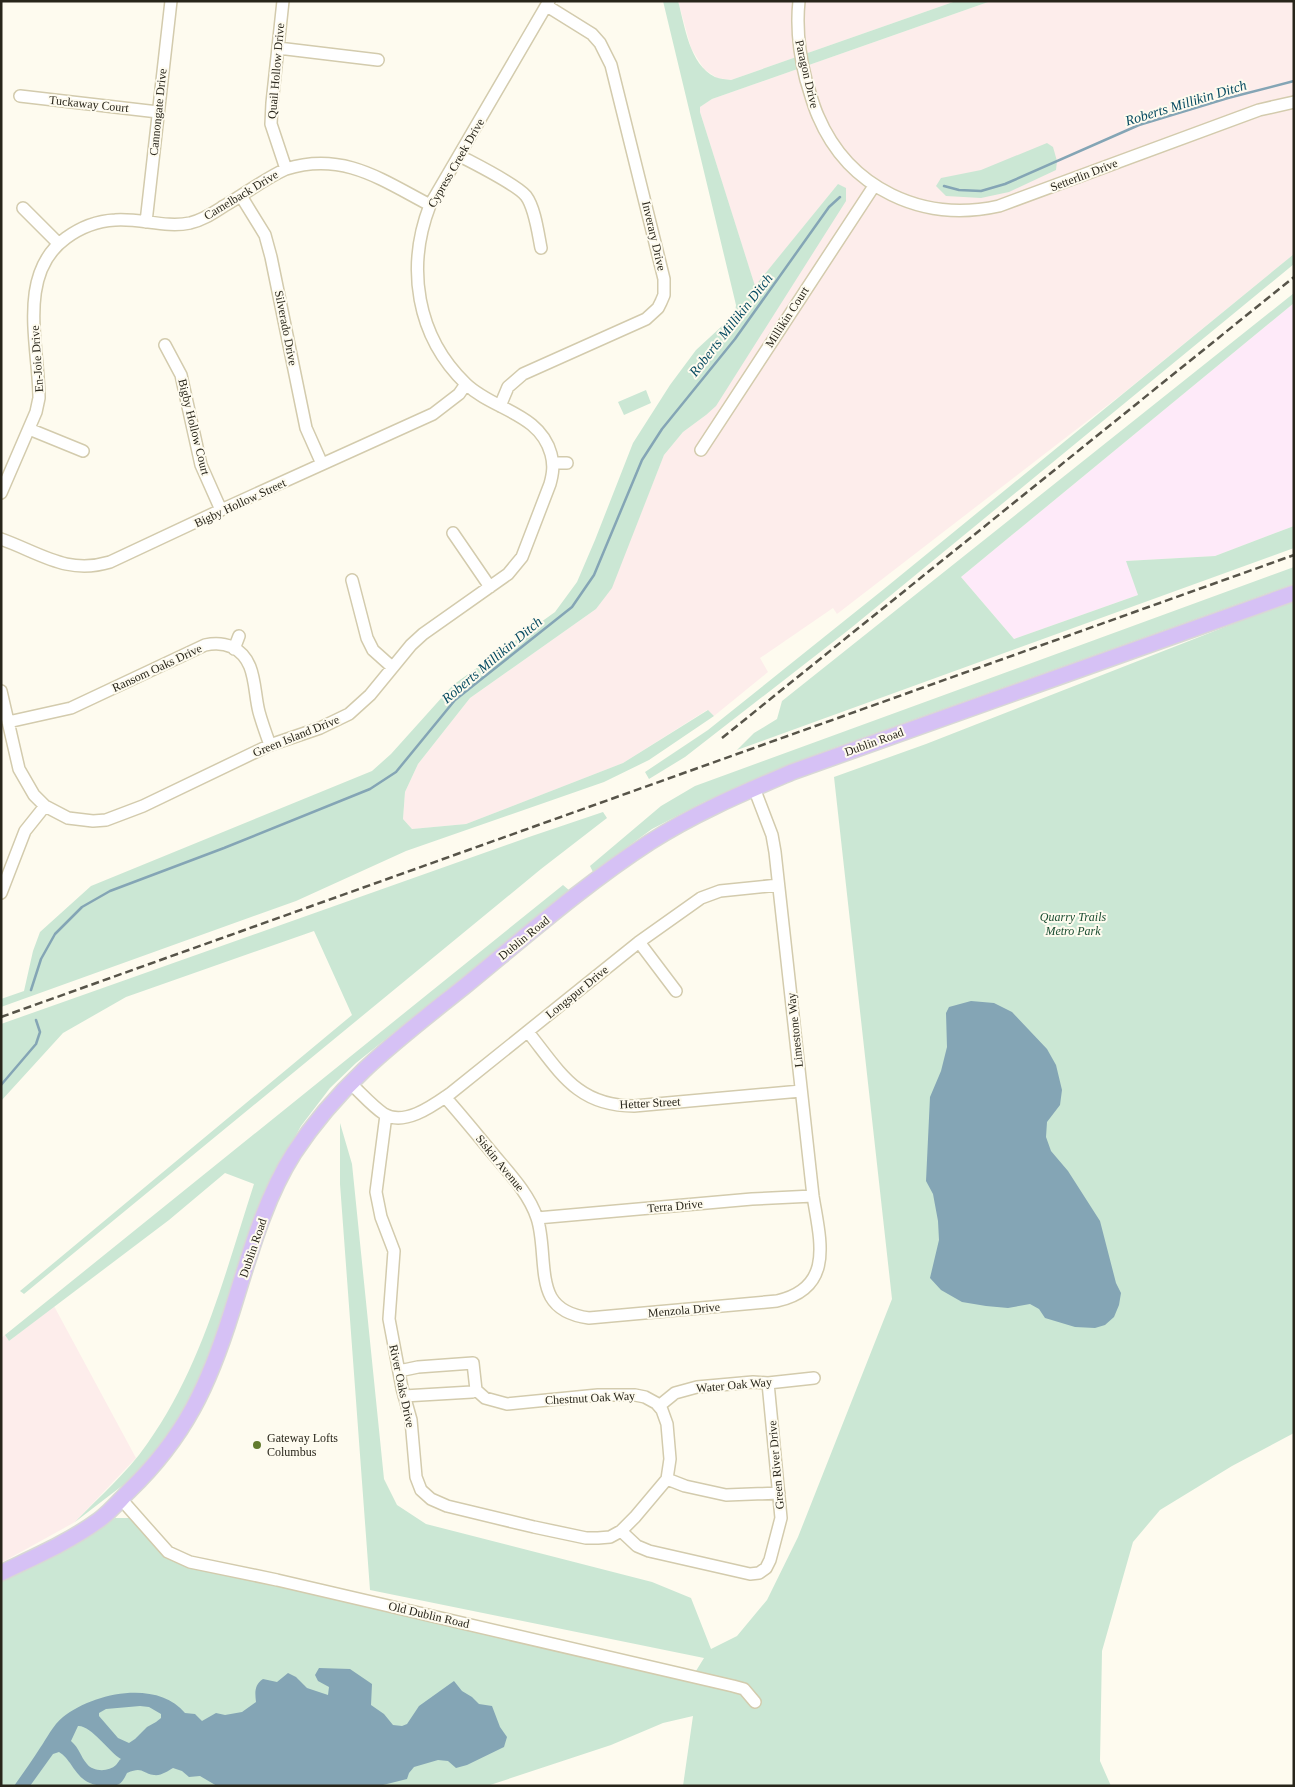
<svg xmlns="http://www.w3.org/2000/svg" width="1295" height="1787" font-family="'Times New Roman',serif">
<rect width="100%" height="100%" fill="#fefbef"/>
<!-- commercial -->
<path fill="#fdedeb" d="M678,1H956L731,80L717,78L704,69L691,48Z
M991,1H1294V254L1121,395L837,614L833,608L760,658L768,672L714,716L707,710L623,763L466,824L412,829L403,819L405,792L418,764L470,698L596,609L611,588L664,455L683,432L706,415L838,184L755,287L700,112V107L712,99Z
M54,1306L136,1458L75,1522L1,1563V1338L5,1335L9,1341Z"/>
<!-- industrial -->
<path fill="#feeaf9" d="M1294,303V526L1215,556L1127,561L1138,595L1014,639L961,577Z"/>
<!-- green -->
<path fill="#cbe7d4" d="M663,1H678C685,26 689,64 715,77C720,79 726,79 731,80L956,1H991L712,99L700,107V112L755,286L838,184L846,188V201L716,406L706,415L683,432L664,455L612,588L596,609L470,698L418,764L405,792L403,819L412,829L466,824L623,763L708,710L714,716L649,760L604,782L406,851L296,901L1,1007V999L24,991L33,951L40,932L91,886L372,771L391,754L453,685L555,612L577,582L595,540L633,443L670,385L696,350L735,314L736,305Z
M1047,143L1053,147L1057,161L1056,170L1009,192L981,198L946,196L936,186L941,178L981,170Z
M1294,254V264L851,628L685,757L649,779L645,772L708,730L884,589Z
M1294,293V303L961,577L1014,639L1138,595L1126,561L1215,556L1294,526V548L737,750L754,733L777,719L782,701Z
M646,390L651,403L624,415L618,402Z
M1294,567V584L817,754L704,802L652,829L593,872L590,866L661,806L695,786Z
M1294,600V1433L1232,1466L1160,1510L1133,1542L1102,1651L1100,1761L1111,1786H683L693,1716L663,1723L611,1745L487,1786H1V1582L40,1560L79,1542L115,1518H131L187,1566L691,1679L704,1658L370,1590L340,1184V1123L352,1164L384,1479L397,1505L426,1524L652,1582L691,1598L711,1649L737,1636L767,1600L798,1537L892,1299L834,777L926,744Z
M603,812L607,818L541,869L24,1294L20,1291L352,1015L314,931L126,997L63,1033L1,1101V1024L529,837Z
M563,885L570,891L356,1063L330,1088L301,1126L271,1181L213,1351L197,1388L177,1421L157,1450L127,1482L75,1522C99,1497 127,1473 147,1444C202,1367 225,1273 254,1184L225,1173L169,1220L9,1341L5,1335Z"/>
<!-- water -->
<path fill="#84a5b5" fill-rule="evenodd" d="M971,1001L994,1003L1012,1012L1047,1049L1056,1065L1062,1090L1060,1105L1047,1122L1046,1137L1051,1151L1068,1171L1100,1221L1116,1283L1121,1293L1119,1305L1114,1317L1105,1325L1095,1328L1075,1327L1045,1318L1039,1309L1030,1304L1008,1308L986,1306L962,1302L941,1290L930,1278L939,1240L938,1221L933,1194L926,1181L930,1097L941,1071L947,1047L946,1013L949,1007Z
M319,1668L350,1669L372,1684L371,1705L384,1714L393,1725L402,1726L407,1724L419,1706L454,1681L462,1691L472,1697L479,1704L492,1706L500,1727L507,1737L504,1747L467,1765L456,1768L448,1761L438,1760L414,1767L409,1773L407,1779L379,1786H217L200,1776L189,1777L182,1771L173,1768C168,1771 161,1776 154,1775C141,1773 143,1766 127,1773C122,1783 120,1786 109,1786C88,1786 81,1780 70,1763C66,1758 64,1755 59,1752L53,1754L30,1786H14C23,1773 32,1761 40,1748C47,1738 53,1725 63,1717C93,1693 157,1679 185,1713L195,1714L202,1721L216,1713L225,1715L242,1712L256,1702C255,1693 254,1685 263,1679L277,1682L288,1673L296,1677L307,1688L328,1695L329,1687L318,1681L315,1675ZM140,1706L149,1707L161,1714V1718L156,1722L147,1727L135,1739L129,1743L118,1738L99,1716V1713L106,1709ZM78,1726C91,1725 109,1752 121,1759C119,1760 118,1763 116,1765C109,1772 93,1772 87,1764C80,1756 80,1749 71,1741Z"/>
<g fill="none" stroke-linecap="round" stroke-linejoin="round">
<!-- stream -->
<path stroke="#84a5b5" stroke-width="2.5" d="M944,186L959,190L981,191L1005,184L1139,125L1228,98L1294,81
M31,990L41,959L55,934L82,907L110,891L224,848L370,789L396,772L455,700L572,607L594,575L642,460L662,429L735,339L829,207L840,197
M1,1085L36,1044L40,1032L36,1020"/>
<!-- minor casing -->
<g stroke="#d3cbad" stroke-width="14">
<path id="minor" d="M283,1L272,103L271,124L286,169
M799,1C796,29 799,53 806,80C810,92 813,105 818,116C849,189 923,223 999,206L1259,110L1294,102
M278,48L378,60
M20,96L158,112
M460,156C475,164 516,184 526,196C535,208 538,233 541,248
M241,196L265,235L271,257L306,428L322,464
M23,208L58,243
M146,222L171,1
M165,345L181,375L201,465L221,510
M500,406L508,387L523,374L646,319L658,308L661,302L664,295V279L611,65L600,43L592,34L547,6
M29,429L83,451
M701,450L874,186
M553,463H567
M1,493L36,412L39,398C39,347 16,274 66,238C81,227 96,221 115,220C140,218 165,228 190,223C203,220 213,213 224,206C245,194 264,179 286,169C343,151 382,180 430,205
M453,533L490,587
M1,539C40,553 67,575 110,562L221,510L433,414L459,394L466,384
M352,580L367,638L373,650L392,667
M234,649L239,636
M1,691L19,769L34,795L45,806L68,818L93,821L106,820L143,806L270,745L320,728L349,714L370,695L411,645L423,634L508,574L522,557L550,484C553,473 554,465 551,454C540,413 493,410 466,384C416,336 406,267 430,205L549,1
M8,722L71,708L205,645C215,643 223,643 232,647C257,659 253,689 259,712C262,723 266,734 270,745
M1,893L25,831L45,806
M639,942L676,991
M528,1032C560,1072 577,1106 634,1106L801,1091
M350,1083C361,1093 372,1106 384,1114C405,1127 435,1104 451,1093L639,942L701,898L720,891L778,885
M445,1097C462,1116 478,1136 494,1155C510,1174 529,1194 537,1218C545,1241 540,1277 551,1297C559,1311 574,1316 589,1318L777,1301C835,1288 820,1240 813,1196L775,852L772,835L754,788
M386,1115L376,1192L381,1217L394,1251L389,1319L402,1388L411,1420L416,1477L421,1490L431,1499L447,1506L534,1527L586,1538H598L610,1537L621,1531L635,1517L667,1479L670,1459L667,1424L662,1410L656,1403L645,1397L635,1395H598L507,1404L485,1398L476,1390
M537,1218L752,1199L813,1196
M399,1371L418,1367L473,1363L476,1390L472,1392L404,1396
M659,1406L675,1393L697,1387L753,1382L768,1383L814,1378
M667,1479L685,1486L726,1495L779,1493
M121,1499L168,1552L190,1562L277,1580L733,1686L744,1689L755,1702
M621,1531L637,1546L649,1551L750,1574L759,1573L766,1568L770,1560L781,1518L768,1383"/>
</g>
<!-- major casing -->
<g stroke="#d8d8d6" stroke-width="18">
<path id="major" d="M1,1573C34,1557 69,1542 99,1520C110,1512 119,1501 129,1491C185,1437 209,1385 232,1311C249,1257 264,1200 294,1153C341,1081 400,1038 465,986C526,936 585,884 650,842C695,813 743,793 792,772L1294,593"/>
</g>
<!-- minor -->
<use href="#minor" stroke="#fff" stroke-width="11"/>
<!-- major -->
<use href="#major" stroke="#d6c1f5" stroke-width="15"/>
<!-- rail -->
<path stroke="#575449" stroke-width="2.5" stroke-dasharray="8 4" stroke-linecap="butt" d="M722,738L1294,277
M1,1017L1294,555"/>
</g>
<!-- markers -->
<circle fill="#627b2e" stroke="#fefbef" stroke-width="2" cx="257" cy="1445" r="5"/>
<g text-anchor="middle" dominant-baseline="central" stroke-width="4" stroke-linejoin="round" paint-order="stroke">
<!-- street labels -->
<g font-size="12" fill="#28251a" stroke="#fefbef">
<text transform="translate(276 71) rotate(-85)">Quail Hollow Drive</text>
<text transform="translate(807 74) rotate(77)">Paragon Drive</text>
<text transform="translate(89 104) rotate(6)">Tuckaway Court</text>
<text transform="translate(158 112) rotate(-84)">Cannongate Drive</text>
<text transform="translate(456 163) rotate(-60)">Cypress Creek Drive</text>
<text transform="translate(1084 175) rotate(-21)">Setterlin Drive</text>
<text transform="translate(241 195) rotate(-31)">Camelback Drive</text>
<text transform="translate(654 236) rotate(77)">Inverary Drive</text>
<text transform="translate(787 317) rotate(-57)">Millikin Court</text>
<text transform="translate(286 328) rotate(79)">Silverado Drive</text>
<text transform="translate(37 359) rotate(-94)">En-Joie Drive</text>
<text transform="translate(194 427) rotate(76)">Bigby Hollow Court</text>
<text transform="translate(240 503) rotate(-25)">Bigby Hollow Street</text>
<text transform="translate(157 668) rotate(-25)">Ransom Oaks Drive</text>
<text transform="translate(296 736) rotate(-22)">Green Island Drive</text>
<text transform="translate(874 742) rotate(-20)">Dublin Road</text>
<text transform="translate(524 938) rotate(-39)">Dublin Road</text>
<text transform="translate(577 992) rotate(-39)">Longspur Drive</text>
<text transform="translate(795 1030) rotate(-96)">Limestone Way</text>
<text transform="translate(650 1103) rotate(-3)">Hetter Street</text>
<text transform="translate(500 1163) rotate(51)">Siskin Avenue</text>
<text transform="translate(675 1206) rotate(-5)">Terra Drive</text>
<text transform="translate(253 1248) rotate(-71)">Dublin Road</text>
<text transform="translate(684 1310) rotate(-5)">Menzola Drive</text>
<text transform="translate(734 1385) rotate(-5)">Water Oak Way</text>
<text transform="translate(402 1386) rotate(78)">River Oaks Drive</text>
<text transform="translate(590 1398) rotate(-3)">Chestnut Oak Way</text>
<text transform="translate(776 1465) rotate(-95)">Green River Drive</text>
<text transform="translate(429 1615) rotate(13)">Old Dublin Road</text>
</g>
<!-- park labels -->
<g font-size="12" font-style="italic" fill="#1a4d31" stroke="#fefbef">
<text x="1073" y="917">Quarry Trails<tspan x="1073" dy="14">Metro Park</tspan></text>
</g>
<!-- poi labels -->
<g font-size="12" fill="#28251a" stroke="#fefbef" text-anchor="start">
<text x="267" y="1438">Gateway Lofts<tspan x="267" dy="14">Columbus</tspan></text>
</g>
<!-- water labels -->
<g font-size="14" font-style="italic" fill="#054a61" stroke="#fefbef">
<text transform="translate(1186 103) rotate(-17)">Roberts Millikin Ditch</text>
<text transform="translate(731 325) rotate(-52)">Roberts Millikin Ditch</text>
<text transform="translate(492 660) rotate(-40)">Roberts Millikin Ditch</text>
</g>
</g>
<!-- border -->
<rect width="1295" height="1787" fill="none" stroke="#28251a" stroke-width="5"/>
</svg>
